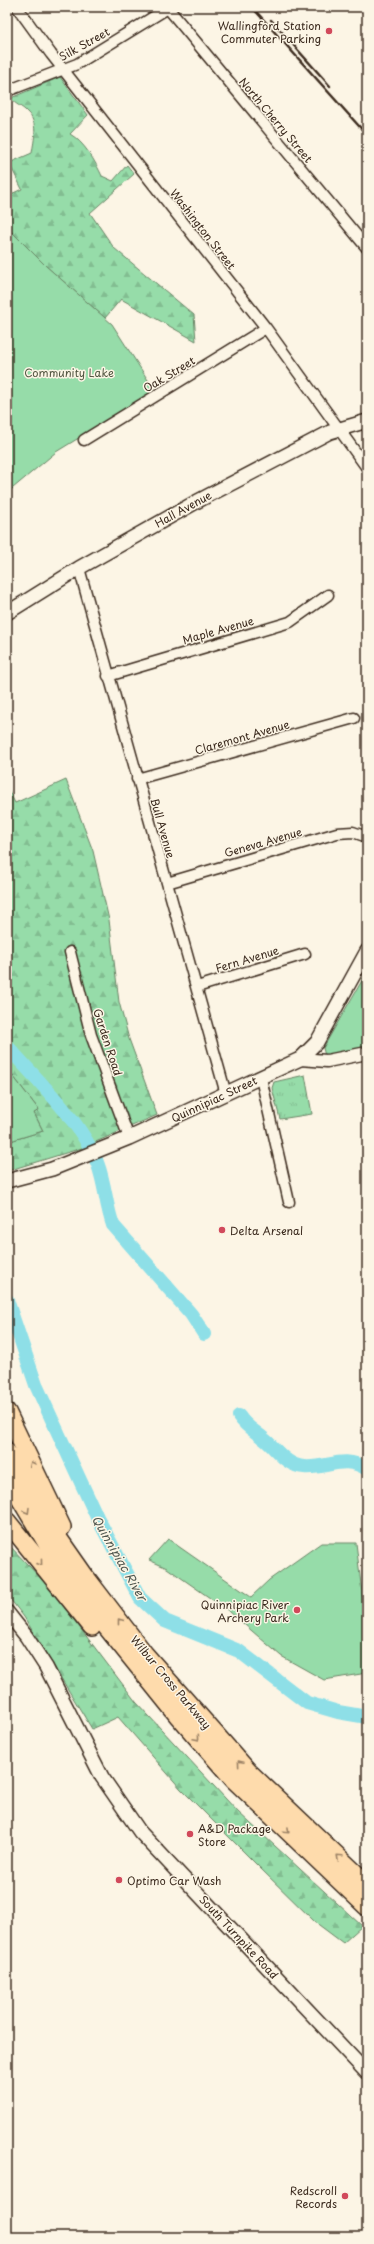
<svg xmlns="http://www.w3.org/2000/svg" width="374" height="2244" font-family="'Playpen Sans',sans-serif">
<defs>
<pattern id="grass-tufts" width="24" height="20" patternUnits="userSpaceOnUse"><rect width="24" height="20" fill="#96dca9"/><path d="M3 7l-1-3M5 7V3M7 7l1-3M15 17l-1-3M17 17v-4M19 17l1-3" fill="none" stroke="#82bd91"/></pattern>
<pattern id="forest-firs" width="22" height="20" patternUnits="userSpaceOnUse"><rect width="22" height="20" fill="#96dca9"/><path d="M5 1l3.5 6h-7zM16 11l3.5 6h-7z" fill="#82bd91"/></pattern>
</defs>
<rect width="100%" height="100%" fill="#fcf5e5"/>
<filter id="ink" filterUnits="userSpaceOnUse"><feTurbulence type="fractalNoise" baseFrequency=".025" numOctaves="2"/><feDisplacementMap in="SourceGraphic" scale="8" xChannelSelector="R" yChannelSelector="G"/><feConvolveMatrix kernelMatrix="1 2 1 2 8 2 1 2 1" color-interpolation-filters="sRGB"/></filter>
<g filter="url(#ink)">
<!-- grass -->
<path fill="url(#grass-tufts)" stroke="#688364" d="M305,1075L312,1114L280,1119L272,1088L274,1082Z"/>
<!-- forest -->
<path fill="url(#forest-firs)" stroke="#688364" d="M60,77L88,115L70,134C84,142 95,161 102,176L113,181L127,165L134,174L90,213L114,248L194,315L196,341L121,299L105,318L46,266L7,227V196L22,189L9,163L32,153C34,139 39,123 27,112C22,106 15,105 11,98Z
M66,780L93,851L109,920L119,1002L129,1039L157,1115L82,1148L7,1171V1142L43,1131L34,1113L39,1110L7,1068V787L15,803Z
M7,1543L49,1587L136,1702L238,1812L362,1926L343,1943L315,1922L260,1868L181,1789L118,1717L92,1729L24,1617L7,1595Z"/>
<!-- park -->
<path fill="#96dca9" stroke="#688364" d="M7,227L46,266L112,324L155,391L56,452L7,493Z
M367,972V1048L325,1056L323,1048Z
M7,1068L39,1110L34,1113L43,1131L7,1142Z
M168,1539L251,1597L269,1580L321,1543H356L363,1601L367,1607V1670L361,1674L324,1680L281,1656L230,1612L167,1568L149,1560Z"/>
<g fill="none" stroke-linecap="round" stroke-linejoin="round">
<!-- river -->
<path stroke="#8edfe7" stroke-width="14" d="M7,1046C37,1080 83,1123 98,1165C105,1184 106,1206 113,1225L191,1314L204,1334
M7,1300L36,1385L97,1517L140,1598L165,1621L239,1651L307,1703L338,1712L367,1717
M239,1416C246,1427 255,1431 264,1439C277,1449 285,1465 304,1467C328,1469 343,1454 367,1469"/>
<!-- minor casing -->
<g stroke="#3b2a1e" stroke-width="13">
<path id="minor" d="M17,7L51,54L266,328L367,468
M167,7L367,248
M7,91L77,64L168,8
M84,440L266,328
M79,568L226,1094
M108,676L290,622L328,595
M137,779L354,718
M167,883L337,833L353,832L367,837
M70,952L91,1035L129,1138
M197,987L305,954
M261,1078L289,1202"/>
</g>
<!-- tertiary casing -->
<g stroke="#3b2a1e" stroke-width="15">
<path id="tertiary" d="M300,1059L327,1061L367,1053"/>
</g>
<!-- secondary casing -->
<g stroke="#3b2a1e" stroke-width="16">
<path id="secondary" d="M7,613L79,568L196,502L330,432L367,421
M7,1181L52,1169L129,1138L300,1059L317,1042L367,951
M7,1612L26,1636L46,1667L102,1777L140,1832L367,2073"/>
</g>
<!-- motorway casing -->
<g stroke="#3b2a1e" stroke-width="20">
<path id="motorway" d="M7,1412L62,1527
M7,1452L50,1526L85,1576L144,1653L249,1772L367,1884
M7,1477L47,1544L95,1613L178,1716L233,1779L367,1907
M7,1521L92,1627"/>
</g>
<!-- minor -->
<use href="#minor" stroke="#fcf5e5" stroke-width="10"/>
<!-- tertiary -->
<use href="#tertiary" stroke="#fcf5e5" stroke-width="12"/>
<!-- secondary -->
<use href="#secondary" stroke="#fcf5e5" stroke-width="13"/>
<!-- motorway -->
<use href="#motorway" stroke="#fedbac" stroke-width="17"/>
<!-- rail -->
<path stroke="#3b2a1e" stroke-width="2.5" d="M252,7L367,135
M271,20L330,86"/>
</g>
<!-- one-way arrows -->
<defs><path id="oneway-chevron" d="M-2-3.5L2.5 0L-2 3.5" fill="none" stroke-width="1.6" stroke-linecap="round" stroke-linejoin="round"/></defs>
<g stroke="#9c8265">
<use href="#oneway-chevron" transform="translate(32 1464) rotate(-116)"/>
<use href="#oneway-chevron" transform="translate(27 1511) rotate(59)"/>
<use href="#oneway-chevron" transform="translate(40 1563) rotate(51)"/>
<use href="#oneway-chevron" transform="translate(120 1621) rotate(-128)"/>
<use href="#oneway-chevron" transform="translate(197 1738) rotate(49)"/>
<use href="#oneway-chevron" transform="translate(240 1763) rotate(-131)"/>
<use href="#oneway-chevron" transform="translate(287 1831) rotate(43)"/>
<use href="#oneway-chevron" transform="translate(339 1857) rotate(-137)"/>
</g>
</g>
<!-- markers -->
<g fill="#d1495b" stroke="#fcf5e5" stroke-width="1.5">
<circle cx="329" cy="31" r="4"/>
<circle cx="222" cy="1230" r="4"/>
<circle cx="297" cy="1610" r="4"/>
<circle cx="190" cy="1834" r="4"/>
<circle cx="119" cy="1880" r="4"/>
<circle cx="345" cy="2196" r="4"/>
</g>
<g text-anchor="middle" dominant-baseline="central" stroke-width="3" stroke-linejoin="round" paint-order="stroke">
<!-- poi labels -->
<g font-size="11" fill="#3b2a1e" stroke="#fcf5e5" text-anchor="end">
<text x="321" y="25">Wallingford Station<tspan x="321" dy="13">Commuter Parking</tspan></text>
<text x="230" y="1230" text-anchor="start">Delta Arsenal</text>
<text x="289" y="1604">Quinnipiac River<tspan x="289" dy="13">Archery Park</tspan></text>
<text x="198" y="1828" text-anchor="start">A&amp;D Package<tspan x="198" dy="13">Store</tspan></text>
<text x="127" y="1880" text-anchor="start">Optimo Car Wash</text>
<text x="337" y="2190">Redscroll<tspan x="337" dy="13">Records</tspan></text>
</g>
<!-- street labels -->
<g font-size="11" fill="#3b2a1e" stroke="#fcf5e5">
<text transform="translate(84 44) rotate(-29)">Silk Street</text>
<text transform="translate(276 120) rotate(50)">North Cherry Street</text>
<text transform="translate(203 229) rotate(52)">Washington Street</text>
<text transform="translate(169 374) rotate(-31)">Oak Street</text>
<text transform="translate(183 509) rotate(-29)">Hall Avenue</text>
<text transform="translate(218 630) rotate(-16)">Maple Avenue</text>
<text transform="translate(242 737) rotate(-16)">Claremont Avenue</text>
<text transform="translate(163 828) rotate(74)">Bull Avenue</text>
<text transform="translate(263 842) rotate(-16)">Geneva Avenue</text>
<text transform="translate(247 959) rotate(-17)">Fern Avenue</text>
<text transform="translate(108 1042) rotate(72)">Garden Road</text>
<text transform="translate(214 1099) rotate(-25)">Quinnipiac Street</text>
<text transform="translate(171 1682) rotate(50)">Wilbur Cross Parkway</text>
<text transform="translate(239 1937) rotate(47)">South Turnpike Road</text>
</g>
<!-- park labels -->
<g font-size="11" fill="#525641" stroke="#fcf5e5">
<text x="69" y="372">Community Lake</text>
</g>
<!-- water labels -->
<g font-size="12" font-style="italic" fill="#505750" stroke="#fcf5e5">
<text transform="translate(120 1558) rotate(60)">Quinnipiac River</text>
</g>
</g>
<!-- margin -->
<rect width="374" height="2244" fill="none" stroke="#fcf5e5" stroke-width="24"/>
<rect x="12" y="12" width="350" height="2220" fill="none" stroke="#3b2a1e" stroke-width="1.5" filter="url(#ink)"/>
</svg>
